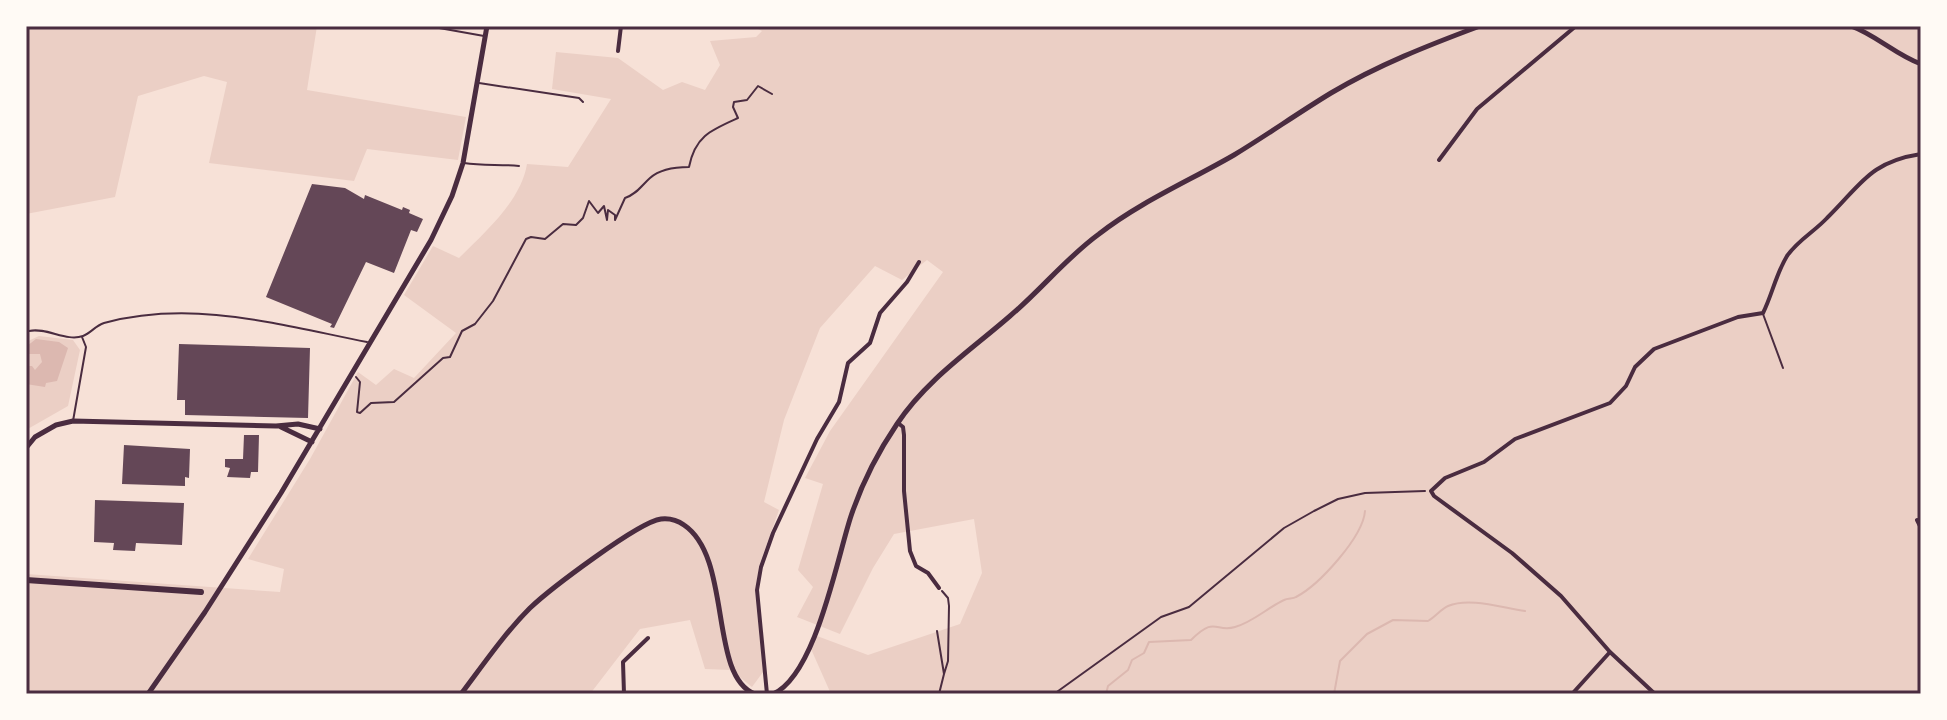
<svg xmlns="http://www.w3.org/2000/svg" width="1947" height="720" font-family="'IBM Plex Sans',sans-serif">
<rect width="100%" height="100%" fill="#f7e1d7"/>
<!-- green -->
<path fill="#ebcfc5" d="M26,26H317L307,90L466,117L458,160L367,149L354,181L209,163L227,82L204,76L138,96L115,197L26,214Z
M752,26H1921V694H831L811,649L817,636L868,655L960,624L982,573L974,519L894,534L873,568L840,634L797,617L813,587L798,570L823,484L805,478L830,431L943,272L927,260L902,280L875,266L820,328L784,420L764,502L779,510L759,566L755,592L763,672L752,687L731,670L705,669L690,620L640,629L590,694H40L37,691L26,694V574L280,592L284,569L248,559L310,459L358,372L376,385L394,369L414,378L456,333L404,295L433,246L459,258C485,232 521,201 527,164L568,167L611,99L552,89L556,52L618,58L663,90L682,82L705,90L720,65L710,41L756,37L762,31Z
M39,336L73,340L80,350L68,406L26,430V342Z"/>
<!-- water -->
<path fill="#dcb8b0" d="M36,339L59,342L68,348L57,381L46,383L45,387L26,384V366H32L35,370L42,362L40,354H26L27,346Z"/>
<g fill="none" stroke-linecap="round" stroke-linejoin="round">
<!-- stream -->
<path stroke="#dcb8b0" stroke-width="2" d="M1106,694L1108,686L1128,670L1132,660L1144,653L1149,642L1191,640C1216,615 1215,633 1235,627C1253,622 1267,608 1284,600C1288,598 1293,599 1296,597C1319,585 1363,537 1365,511
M1334,694L1340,661L1367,634L1393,620L1428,621C1435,617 1441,609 1448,606C1470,597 1502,608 1525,611"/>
</g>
<!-- building -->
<path fill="#644757" d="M312,184L345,188L364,199L365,195L402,210L403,207L410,210L409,213L423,219L417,232L411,230L394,273L366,262L334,328L330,327L332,324L266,297Z
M179,344L310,348L308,418L185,415V400H177Z
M244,435H259L258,472H251L250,478L227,477L230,468L225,467V459H243Z
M124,445L190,449L189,478L185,477V486L122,484Z
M95,500L184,503L182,545L136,543L135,551L113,550L114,543L94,542Z"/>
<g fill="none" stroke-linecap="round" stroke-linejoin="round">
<!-- path -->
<path stroke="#4a2c40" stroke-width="2" d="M356,377L360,382L357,412L360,413L371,403L394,402L443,358L450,357L462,331L475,324L493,301L526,239L531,237L545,239L563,224L576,225L583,218L589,201L598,213L604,206L607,220L608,210L615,215V220L625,198C637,194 642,185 650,178C660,169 675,167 689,167C695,136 711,130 738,118L733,107L734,102L747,100L758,86L772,94
M942,591L948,598L949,606L948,661L944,674
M937,631L944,674L939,694
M952,694H979
M1054,694L1161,617L1189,607L1284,528L1314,511L1338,499L1365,493L1425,491"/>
<!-- service -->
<path stroke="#4a2c40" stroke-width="2" d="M428,26L484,36
M479,83L579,98L583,102
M464,163C483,166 500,164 519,166
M1763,314L1783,368
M29,331C47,327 66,342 83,336C91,333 95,326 104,323C193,299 280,325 367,342
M73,421L86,347L82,337"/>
<!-- minor -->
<path stroke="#4a2c40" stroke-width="4" d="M618,51L621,26
M1439,160L1477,109L1576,26
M898,423L903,427L904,435V491L910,551L916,566L928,573L939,588
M1917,520L1921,528
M624,694L623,662L648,638
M767,694L757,590L761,567L773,533L817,439L839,402L848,363L870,343L880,313L907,282L919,262
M1572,694L1610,652
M1655,694L1610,652L1561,596L1512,553L1434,496L1431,491L1445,478L1484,462L1515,439L1610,403L1626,386L1635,367L1654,349L1738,317L1763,313C1772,295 1776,274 1787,256C1798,240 1814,232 1827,218C1861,185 1869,162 1921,154"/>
<!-- tertiary -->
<path stroke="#4a2c40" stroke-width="5" d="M1851,26C1876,35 1896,55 1921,64
M461,694C483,665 504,634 530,608C549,590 638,522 661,519C670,518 677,520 684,525C733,558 708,676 755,694
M773,694C816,675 837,558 851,516C862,483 878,452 897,424C926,380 971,350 1010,316C1041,290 1066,258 1099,234C1140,202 1189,181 1234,155C1267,135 1298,113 1331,93C1378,65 1429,45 1480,26"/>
<!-- secondary -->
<path stroke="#4a2c40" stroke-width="5" d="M281,427L312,442
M26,448L35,437L56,425L73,421L276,426L298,424L320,429
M148,694L205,612L281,493L431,240L452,196L463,163L487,26"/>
<!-- primary -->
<path stroke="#4a2c40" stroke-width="6" d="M26,580L201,592"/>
</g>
<!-- border -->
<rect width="1947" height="720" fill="none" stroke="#fffaf5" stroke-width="56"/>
<rect x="28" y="28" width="1891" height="664" fill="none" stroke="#4a2c40" stroke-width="3"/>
</svg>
